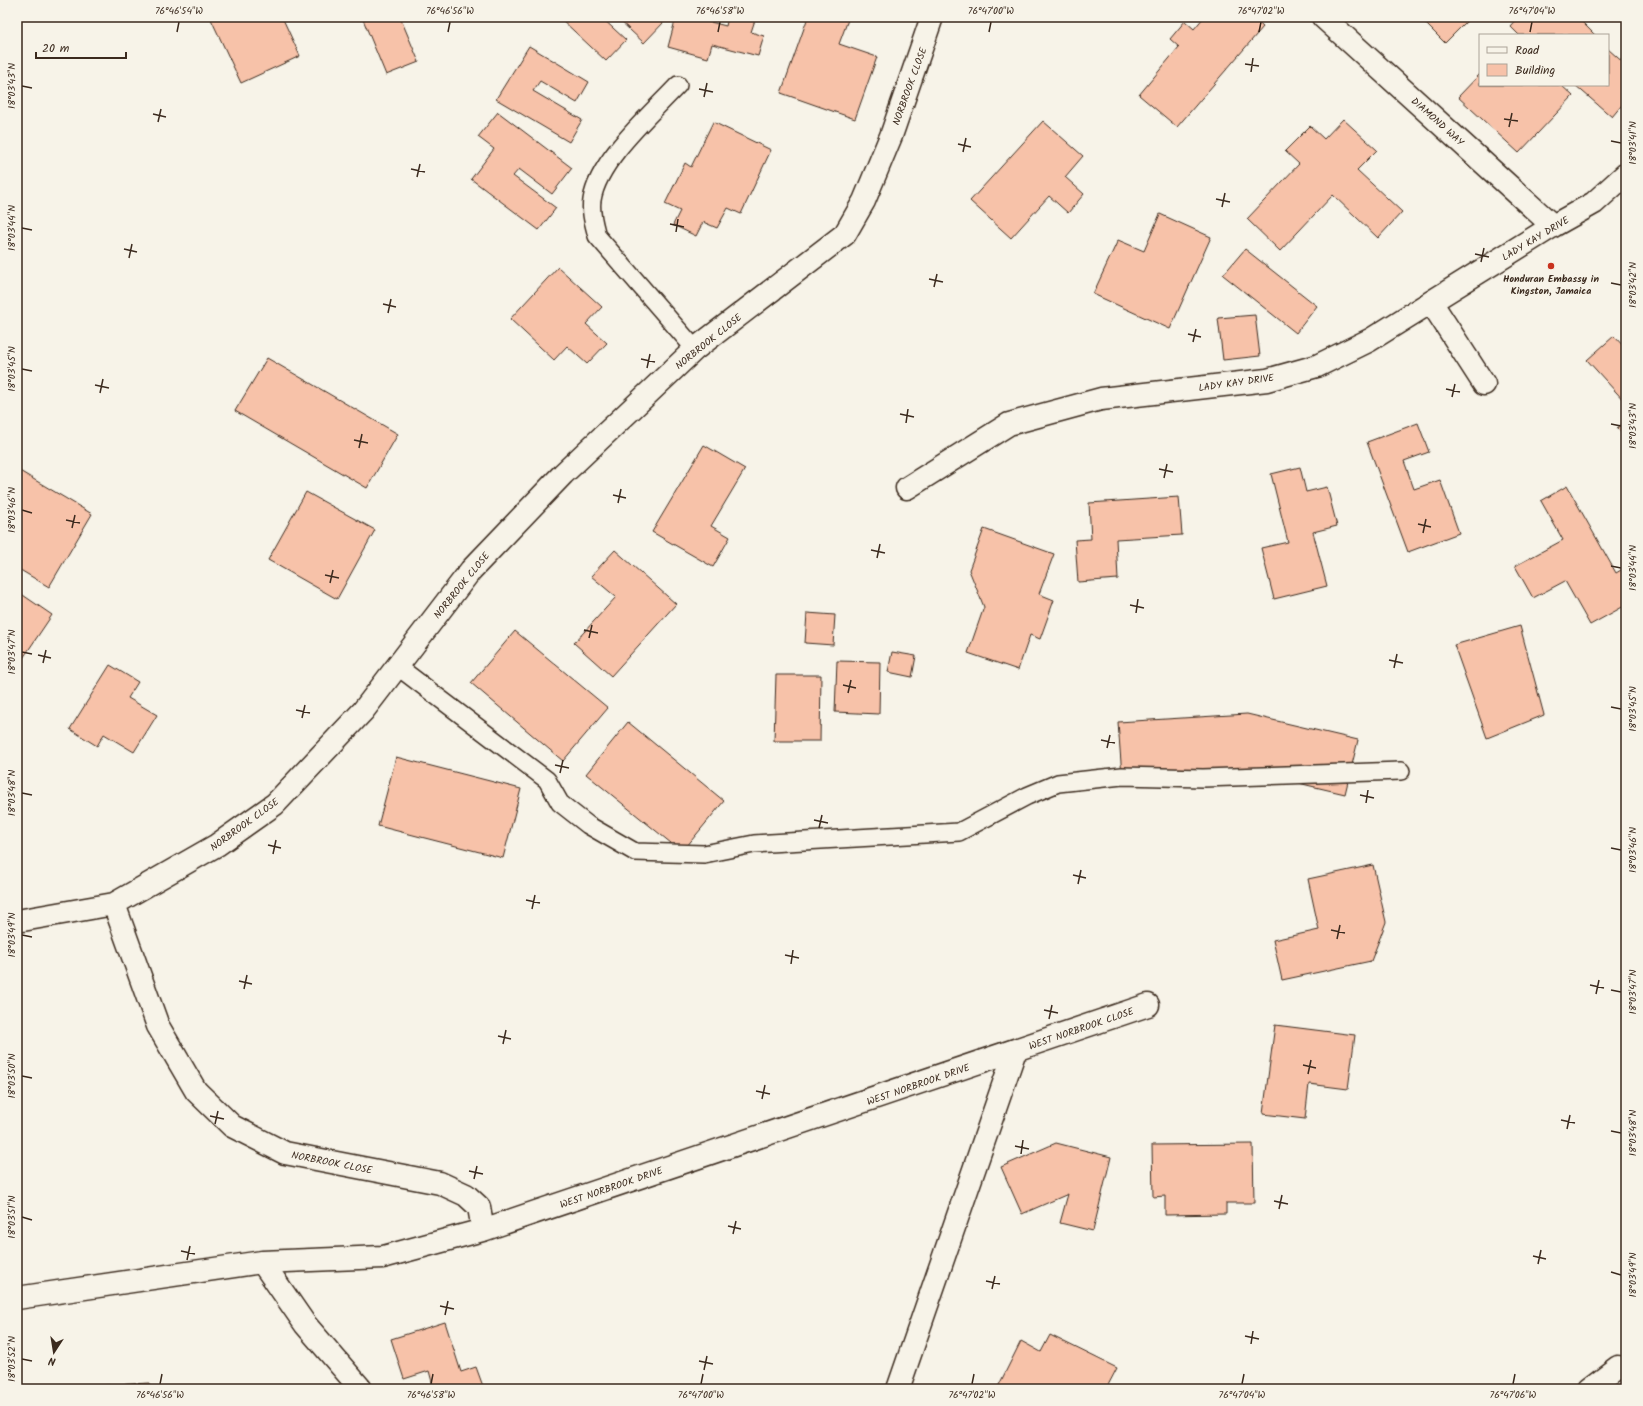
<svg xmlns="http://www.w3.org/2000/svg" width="1643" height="1406" font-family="Kalam,sans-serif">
  <rect width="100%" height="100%" fill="#f7f3e8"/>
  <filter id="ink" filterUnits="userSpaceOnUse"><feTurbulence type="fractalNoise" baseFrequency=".025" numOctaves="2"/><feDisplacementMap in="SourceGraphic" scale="8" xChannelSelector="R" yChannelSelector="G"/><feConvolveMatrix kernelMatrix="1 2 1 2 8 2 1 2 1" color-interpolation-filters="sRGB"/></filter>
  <g filter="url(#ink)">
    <path fill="#f7c2a9" stroke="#3b2a1e" d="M210,17H282L300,56L241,83Z
      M362,17H400L419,62L386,75Z
      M559,17H601L626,40L606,61Z
      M616,17H660L665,21L644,43Z
      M676,17H691L726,26L728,17H756L751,32L764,36L758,56L712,44L708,58L668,47Z
      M808,17H849L839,44L877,57L855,119L781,93Z
      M1204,17H1252L1263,27L1177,127L1139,95L1179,47L1170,39L1185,21L1194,29Z
      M1426,17H1471L1445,43L1422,20Z
      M1518,17H1577L1595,35H1519L1510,26Z
      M529,46L589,82L577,103L540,81L533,91L582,120L569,142L496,99Z
      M1608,49L1626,65V100L1612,117L1575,85H1608Z
      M1480,74V85H1561L1573,96L1519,153L1458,97Z
      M498,112L572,168L552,194L519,169L513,176L556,208L539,230L471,179L494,149L478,137Z
      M1343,119L1377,150L1357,170L1402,212L1378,238L1333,195L1280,251L1247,219L1299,164L1285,151L1310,126L1324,139Z
      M1043,121L1083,156L1065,177L1084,194L1068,213L1049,196L1011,238L970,201Z
      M713,122L771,150L741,214L728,208L717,228L703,222L696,236L673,225L680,211L665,204L685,163L691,167Z
      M1160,214L1211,237L1170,329L1093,294L1118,240L1144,251Z
      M1245,249L1317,306L1296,333L1223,275Z
      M558,267L602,307L586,324L607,343L587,364L567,346L554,360L510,319Z
      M1255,315L1260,356L1223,360L1218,318Z
      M1614,336L1626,349V403L1587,360Z
      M267,358L398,434L367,488L235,411Z
      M1626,421V438L1617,428Z
      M1418,423L1429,452L1404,461L1414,489L1440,480L1459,533L1408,552L1367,442Z
      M704,445L745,469L711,526L730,537L713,567L652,532Z
      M1300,467L1306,492L1327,487L1337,526L1313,532L1327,586L1274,599L1261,548L1288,542L1271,474Z
      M18,470L92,514L49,587L17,568V473Z
      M1567,486L1616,573L1626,567V605L1590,625L1565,581L1533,598L1515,566L1563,540L1541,501Z
      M306,492L375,530L337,599L268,560Z
      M1179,497L1182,535L1116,539L1118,579L1078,582L1075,540L1091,539L1089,503Z
      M984,529L1054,554L1039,594L1054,600L1040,639L1030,635L1018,670L968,653L984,607L969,570Z
      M615,550L676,604L611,676L574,643L616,597L591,576Z
      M17,591L52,615L17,667Z
      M807,613L835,615L833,645L805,643Z
      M1520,626L1544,715L1487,738L1454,645Z
      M515,631L608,708L563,761L471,683Z
      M892,652L916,656L912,677L888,672Z
      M837,661L880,662L879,714L835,712Z
      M110,665L138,682L128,698L157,715L134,752L104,734L97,746L70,729Z
      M776,675H821L820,741H774Z
      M1247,714L1358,740L1345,794L1238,769L1122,776L1118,722Z
      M628,722L724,801L682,852L586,774Z
      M396,757L521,789L503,858L378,826Z
      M1373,865L1386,922L1371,961L1282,980L1273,940L1319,930L1308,879Z
      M1275,1025L1355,1035L1348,1089L1309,1084L1305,1119L1263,1114Z
      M1056,1143L1111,1157L1093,1231L1060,1223L1068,1194L1022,1214L1001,1167Z
      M1253,1144L1254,1203H1226V1214L1165,1215V1196L1153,1197L1152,1145Z
      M445,1322L461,1372L476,1367L484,1389H434L429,1371L404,1379L391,1339Z
      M1050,1335L1117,1368L1106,1389H997L1021,1341L1041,1352Z
      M150,1383V1389H75V1387Z"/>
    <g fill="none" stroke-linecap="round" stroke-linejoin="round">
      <defs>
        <path id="lane" d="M678,85C651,114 598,160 592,200C590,213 594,224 597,236L695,349
          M397,666L547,780L560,803L588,825L635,852L704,854L754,844L959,832L1027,796L1058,783L1122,776L1203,778L1401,771"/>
        <path id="street" d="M1323,17L1553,226
          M1431,302L1484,384
          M907,488L1009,424L1101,399L1267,380L1317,366L1370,340L1553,226L1594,203L1626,174
          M114,904L158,1026L196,1091L232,1126L285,1153L440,1183L466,1195L479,1207L483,1230
          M17,921L114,904L217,845L275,804L363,711L471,570L563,474L695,349L845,234L864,201L891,136L932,17
          M262,1262L305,1324L361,1389
          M17,1298L262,1262L383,1257L483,1230L1148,1005
          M898,1389L1015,1051
          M1589,1389L1618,1367L1626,1369"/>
      </defs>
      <use href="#lane" stroke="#3b2a1e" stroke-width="20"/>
      <use href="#street" stroke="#3b2a1e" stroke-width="25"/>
      <use href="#lane" stroke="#f7f3e8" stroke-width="17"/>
      <use href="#street" stroke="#f7f3e8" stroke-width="22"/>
    </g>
  </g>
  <path fill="none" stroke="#3b2a1e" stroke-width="1.5" d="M177,32L179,22M448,32L450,22M718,32L720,22M989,32L991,22M1259,32L1261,22M1530,32L1532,22M1245,64L1259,66M1251,72L1253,58M22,86L32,88M699,89L713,92M704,97L707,83M153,114L166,117M1504,119L1518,121M158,122L161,109M1509,127L1512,113M1611,141L1621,143M958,144L971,147M963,152L966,138M411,169L425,172M417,177L420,164M1216,199L1230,202M1222,207L1225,193M670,224L684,227M22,228L32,230M676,232L678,219M124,249L137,252M1475,254L1489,257M129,258L132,244M1481,262L1484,248M929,279L943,282M1611,283L1621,285M934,287L937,274M383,304L396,307M388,313L391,299M1188,334L1201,337M1193,342L1196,329M641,359L655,362M647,368L650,354M22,369L32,371M95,385L109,388M1446,389L1460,392M100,393L103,379M1452,397L1455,384M900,414L914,417M906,423L908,409M1611,424L1621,426M354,440L368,443M359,448L362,434M1159,469L1173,472M1164,478L1167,464M613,495L626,498M618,503L621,489M22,510L32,513M66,520L80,523M1418,524L1431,527M72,528L75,515M1423,533L1426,519M871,550L885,553M877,558L880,544M1611,566L1621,568M325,575L339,578M330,583L333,570M1130,605L1144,608M1136,613L1138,599M584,630L598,633M589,638L592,625M22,652L32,654M38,655L51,658M1389,660L1403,663M43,663L46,650M1394,668L1397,654M843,685L856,688M848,693L851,680M1611,707L1621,709M296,710L310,713M302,718L305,705M1101,740L1115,743M1107,748L1110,735M555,765L569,768M560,773L563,760M22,793L32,795M1360,795L1374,798M1366,803L1368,790M814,820L828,823M819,828L822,815M268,845L281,848M1611,848L1621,850M273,854L276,840M1073,875L1086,878M1078,884L1081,870M526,900L540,903M532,909L535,895M1331,930L1345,933M22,935L32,937M1337,939L1340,925M785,955L799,958M791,964L793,950M239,981L252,984M1590,985L1604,988M244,989L247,975M1611,990L1621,992M1596,994L1599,980M1044,1010L1058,1013M1049,1019L1052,1005M498,1036L511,1039M503,1044L506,1030M1303,1065L1316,1068M1308,1074L1311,1060M22,1076L32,1078M756,1091L770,1094M762,1099L765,1085M210,1116L224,1119M1561,1120L1575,1123M215,1124L218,1111M1567,1129L1570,1115M1611,1131L1621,1133M1015,1146L1029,1149M1021,1154L1023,1140M469,1171L483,1174M474,1179L477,1166M1274,1201L1288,1204M1279,1209L1282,1195M22,1217L32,1220M728,1226L741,1229M733,1234L736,1221M181,1251L195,1254M1533,1256L1546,1259M187,1260L190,1246M1538,1264L1541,1250M1611,1272L1621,1275M986,1281L1000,1284M992,1289L995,1276M440,1306L454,1309M445,1315L448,1301M1245,1336L1259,1339M1251,1344L1253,1331M22,1359L32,1361M699,1361L713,1364M704,1370L707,1356M160,1384L162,1374M431,1384L433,1374M701,1384L703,1374M972,1384L974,1374M1242,1384L1244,1374M1513,1384L1515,1374"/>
  <circle fill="#c8321e" stroke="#f7f3e8" stroke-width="1.5" cx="1551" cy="266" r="4"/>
  <g text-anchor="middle" stroke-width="3.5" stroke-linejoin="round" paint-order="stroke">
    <g font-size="10" fill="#3b2a1e" stroke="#f7f3e8">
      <text transform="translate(909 86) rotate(-70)" y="4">NORBROOK CLOSE</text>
      <text transform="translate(1438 121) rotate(42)" y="4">DIAMOND WAY</text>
      <text transform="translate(1535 238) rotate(-31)" y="4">LADY KAY DRIVE</text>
      <text transform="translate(708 341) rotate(-39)" y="4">NORBROOK CLOSE</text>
      <text transform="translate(1236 382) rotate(-8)" y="4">LADY KAY DRIVE</text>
      <text transform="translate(461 585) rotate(-51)" y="4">NORBROOK CLOSE</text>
      <text transform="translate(244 824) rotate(-36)" y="4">NORBROOK CLOSE</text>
      <text transform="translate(1081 1028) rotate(-19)" y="4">WEST NORBROOK CLOSE</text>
      <text transform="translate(918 1084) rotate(-19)" y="4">WEST NORBROOK DRIVE</text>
      <text transform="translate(332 1162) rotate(11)" y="4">NORBROOK CLOSE</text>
      <text transform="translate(611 1187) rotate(-19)" y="4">WEST NORBROOK DRIVE</text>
    </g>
    <g font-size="10" font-weight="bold" fill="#3b2a1e" stroke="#f7f3e8">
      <text x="1551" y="282">Honduran Embassy in<tspan x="1551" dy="12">Kingston, Jamaica</tspan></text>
    </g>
  </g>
  <rect width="1643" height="1406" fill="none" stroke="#f7f3e8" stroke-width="44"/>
  <rect x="1479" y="34" width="130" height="52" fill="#f7f3e8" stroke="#aca397"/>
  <rect x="1487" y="47" width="20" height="6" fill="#f7f3e8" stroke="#aca397"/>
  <text x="1515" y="54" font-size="12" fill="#3b2a1e">Road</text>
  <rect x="1487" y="64" width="20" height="12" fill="#f7c2a9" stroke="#aca397"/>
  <text x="1515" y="74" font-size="12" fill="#3b2a1e">Building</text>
  <g transform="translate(54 1352) rotate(192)" stroke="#f7f3e8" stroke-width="3" paint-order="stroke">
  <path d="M0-3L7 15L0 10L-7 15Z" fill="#3b2a1e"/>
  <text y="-6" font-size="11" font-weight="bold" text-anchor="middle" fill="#3b2a1e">N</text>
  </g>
  <path d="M36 52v6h90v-6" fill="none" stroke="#3b2a1e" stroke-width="2"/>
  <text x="42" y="52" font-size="12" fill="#3b2a1e" stroke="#f7f3e8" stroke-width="3" paint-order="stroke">20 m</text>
  <rect x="22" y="22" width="1599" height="1362" fill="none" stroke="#3b2a1e" stroke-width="1.5"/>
  <g font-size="10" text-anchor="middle" fill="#3b2a1e">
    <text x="179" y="14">76°46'54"W</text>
    <text x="450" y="14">76°46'56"W</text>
    <text x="720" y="14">76°46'58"W</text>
    <text x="991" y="14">76°47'00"W</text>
    <text x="1261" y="14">76°47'02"W</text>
    <text x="1532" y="14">76°47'04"W</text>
    <text transform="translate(11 86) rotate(-90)" y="4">18°03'43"N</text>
    <text transform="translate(1632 143) rotate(-90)" y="4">18°03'41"N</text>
    <text transform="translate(11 228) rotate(-90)" y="4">18°03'44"N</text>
    <text transform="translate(1632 285) rotate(-90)" y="4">18°03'42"N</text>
    <text transform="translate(11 369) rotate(-90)" y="4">18°03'45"N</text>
    <text transform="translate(1632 426) rotate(-90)" y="4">18°03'43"N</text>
    <text transform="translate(11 510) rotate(-90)" y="4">18°03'46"N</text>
    <text transform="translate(1632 568) rotate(-90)" y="4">18°03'44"N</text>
    <text transform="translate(11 652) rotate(-90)" y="4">18°03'47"N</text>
    <text transform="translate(1632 709) rotate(-90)" y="4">18°03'45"N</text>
    <text transform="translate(11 793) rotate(-90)" y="4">18°03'48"N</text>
    <text transform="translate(1632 850) rotate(-90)" y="4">18°03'46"N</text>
    <text transform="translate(11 935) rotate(-90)" y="4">18°03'49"N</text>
    <text transform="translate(1632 992) rotate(-90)" y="4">18°03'47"N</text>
    <text transform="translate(11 1076) rotate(-90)" y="4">18°03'50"N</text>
    <text transform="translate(1632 1133) rotate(-90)" y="4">18°03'48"N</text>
    <text transform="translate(11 1217) rotate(-90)" y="4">18°03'51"N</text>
    <text transform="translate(1632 1275) rotate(-90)" y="4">18°03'49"N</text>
    <text transform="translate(11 1359) rotate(-90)" y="4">18°03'52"N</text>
    <text x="160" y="1398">76°46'56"W</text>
    <text x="431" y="1398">76°46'58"W</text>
    <text x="701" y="1398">76°47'00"W</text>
    <text x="972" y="1398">76°47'02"W</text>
    <text x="1242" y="1398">76°47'04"W</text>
    <text x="1513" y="1398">76°47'06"W</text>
  </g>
</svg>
